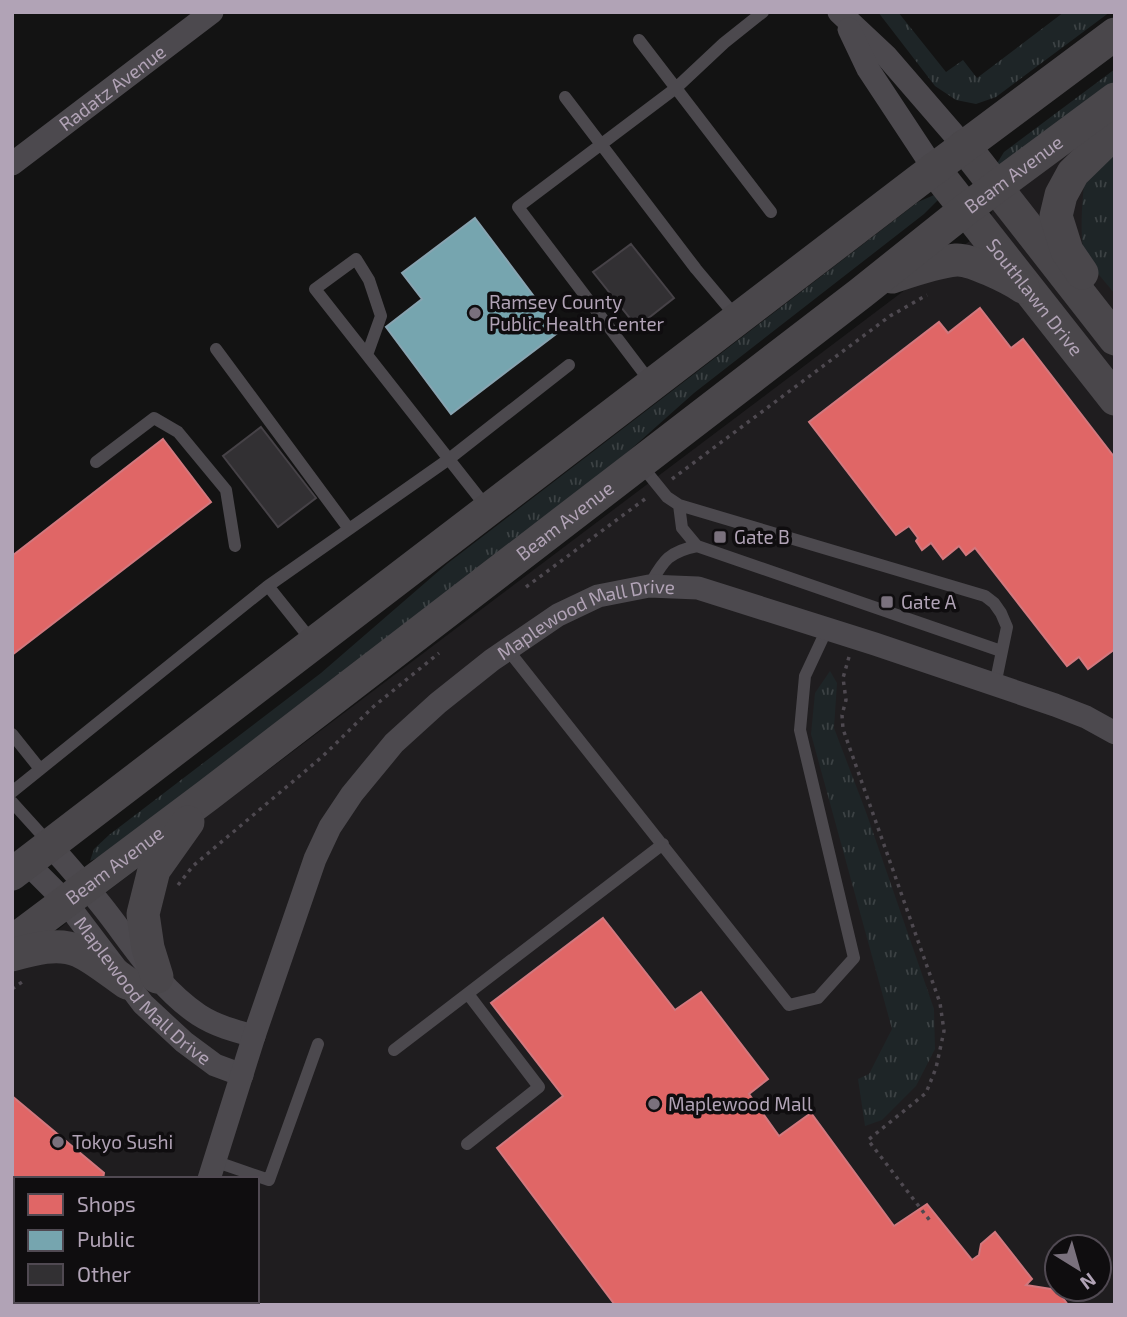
<svg xmlns="http://www.w3.org/2000/svg" width="1127" height="1317" font-family="'Exo 2',sans-serif">
  <defs>
    <pattern id="grass-tufts" width="24" height="20" patternUnits="userSpaceOnUse" patternTransform="scale(1.75)"><rect width="24" height="20" fill="#1e2527"/><path d="M3 7l-1-3M5 7V3M7 7l1-3M15 17l-1-3M17 17v-4M19 17l1-3" fill="none" stroke="#3c4244"/></pattern>
  </defs>
  <rect width="100%" height="100%" fill="#131313"/>
  <path fill="#1f1d1f" fill-rule="evenodd" d="M1115,101V1305H12V967L76,915L983,231L989,233L994,193ZM16,1179H257V1301H16ZM1057,1247H1099V1289H1057Z"/>
  <path fill="url(#grass-tufts)" d="M878,12H898L946,72L963,60L977,78L1064,12H1110L996,97L976,104L956,100L935,86Z
    M1115,69V88L1017,161L996,165L1004,152Z
    M1115,144V294C1107,284 1088,263 1084,253C1079,235 1083,188 1086,168Z
    M934,195L941,197L924,214L694,393L584,491L113,851L90,861L94,849L109,835L321,673L448,563L918,202Z
    M830,671L837,683L834,728L866,812L934,1009L935,1049L916,1086L882,1120L865,1126L858,1079L869,1074L892,1029L811,734L815,693Z"/>
  <path fill="#e06666" stroke="#d2787e" stroke-width="2" d="M980,308L1011,348L1023,339L1115,458V649L1088,669L1079,657L1067,666L975,548L966,555L959,546L943,559L931,543L922,550L916,541L918,538L909,526L896,535L809,422L939,322L948,333Z
    M163,439L211,502L12,655V556Z
    M603,918L675,1010L701,992L768,1079L749,1094L779,1136L811,1113L894,1226L927,1204L972,1260L979,1255L981,1244L995,1232L1032,1279L1026,1285L1057,1290L1068,1305H615L497,1148L563,1096L491,1003Z
    M12,1096L104,1173L103,1179H16V1201L12,1196Z"/>
  <path fill="#76a5af" stroke="#88a4b1" stroke-width="2" d="M475,218L560,331L451,414L386,327L422,299L402,273Z"/>
  <path fill="#323033" stroke="#464247" stroke-width="2" d="M631,244L674,298L637,327L593,272Z
    M261,427L316,498L278,527L223,456Z"/>
  <g fill="none" stroke-linecap="round" stroke-linejoin="round">
    <path stroke="#4e4950" stroke-width="3.5" stroke-dasharray="3.5 5" stroke-linecap="butt" d="M672,479L890,316L927,295
      M526,587L649,496
      M849,657L843,678L846,700L842,715L843,729L940,1003L944,1031L936,1068L926,1093L868,1140L931,1222
      M178,885L193,866L323,756L373,707L439,653
      M12,989L25,980"/>
    <path stroke="#4c494e" stroke-width="12" d="M639,40L771,212
      M565,97L696,269L738,319
      M216,349L349,529
      M367,355L315,289L356,259L369,280L381,316L367,355L488,509
      M652,384L518,207L676,88L724,43L763,12
      M96,462L154,418L178,432L226,490L235,546
      M641,465L667,497L679,505L985,596L994,603L1001,613L1007,627L995,685
      M679,505L682,528L697,546
      M268,586L449,459L569,365
      M649,586C663,562 667,552 697,546L1001,651
      M508,650L789,1005L818,998L854,958L800,730L805,676L827,629
      M12,734L40,769
      M12,792L268,586L312,641
      M12,802L50,844
      M394,1050L663,844
      M467,1144L539,1087L468,994
      M214,1161L269,1180L318,1044"/>
    <g stroke="#4c494e" stroke-width="23">
      <path d="M839,12L887,57L964,146"/>
      <path d="M849,29L868,69L934,169"/>
      <path id="s1" d="M12,164L212,12"/>
      <path d="M50,845C69,867 88,888 106,911C134,947 160,989 199,1015C216,1026 235,1031 254,1036"/>
      <path id="s2" d="M27,863L65,901L143,1004L184,1042L215,1065L242,1075"/>
      <path id="s3" d="M209,1179L254,1036L315,859L330,827L352,794L394,743L438,703L492,660L558,615L598,596L649,586L698,588L875,644L1055,705L1086,717L1115,733"/>
      <path d="M174,1305V1301"/>
    </g>
    <g stroke="#4a474b" stroke-width="33">
      <path d="M964,146L1115,339"/>
      <path id="s4" d="M934,169L1115,399"/>
      <path d="M1082,273L1067,251L1056,216L1061,195L1073,173L1115,132"/>
      <path d="M892,277C913,270 935,262 956,260C971,259 1009,278 1023,287"/>
      <path d="M12,874L918,181L1115,34"/>
      <path id="s5" d="M12,942L208,795L640,463L861,293L965,210L1115,99"/>
      <path d="M12,955C33,949 58,942 79,951C93,957 114,974 127,983"/>
      <path d="M157,977L148,948L143,914L154,870L188,822"/>
    </g>
  </g>
  <g fill="#7a717d" stroke="#0f0d0f" stroke-width="2.5">
    <circle cx="475" cy="313" r="7"/>
    <rect x="713" y="530" width="14" height="14" rx="3.5"/>
    <rect x="880" y="595" width="14" height="14" rx="3.5"/>
    <circle cx="654" cy="1104" r="7"/>
    <circle cx="58" cy="1142" r="7"/>
  </g>
  <g text-anchor="middle" stroke-width="7" stroke-linejoin="round" paint-order="stroke">
    <g font-size="19" fill="#b1a3b6" stroke="#0f0d0f">
      <text dy="7" stroke="none"><textPath href="#s1" startOffset="126">Radatz Avenue</textPath></text>
      <text dy="7" stroke="none"><textPath href="#s5" startOffset="1262">Beam Avenue</textPath></text>
      <text dy="7" stroke="none"><textPath href="#s4" startOffset="163">Southlawn Drive</textPath></text>
      <text dy="7" stroke="none"><textPath href="#s5" startOffset="695">Beam Avenue</textPath></text>
      <text dy="7" stroke="none"><textPath href="#s3" startOffset="712">Maplewood Mall Drive</textPath></text>
      <text dy="7" stroke="none"><textPath href="#s5" startOffset="128">Beam Avenue</textPath></text>
      <text dy="7" stroke="none"><textPath href="#s2" startOffset="173">Maplewood Mall Drive</textPath></text>
    </g>
    <g font-size="19" fill="#b1a3b6" stroke="#0f0d0f" text-anchor="start">
      <text x="489" y="309">Ramsey County<tspan x="489" dy="22">Public Health Center</tspan></text>
      <text x="734" y="544">Gate B</text>
      <text x="901" y="609">Gate A</text>
      <text x="668" y="1111">Maplewood Mall</text>
      <text x="72" y="1149">Tokyo Sushi</text>
    </g>
  </g>
  <rect width="1127" height="1317" fill="none" stroke="#b1a3b6" stroke-width="28"/>
  <rect x="14" y="1177" width="245" height="126" fill="#0f0d0f" stroke="#504952" stroke-width="2"/>
  <rect x="28" y="1194" width="35" height="21" fill="#e06666" stroke="#504952" stroke-width="2"/>
  <text x="77" y="1212" font-size="21" fill="#b1a3b6">Shops</text>
  <rect x="28" y="1230" width="35" height="21" fill="#76a5af" stroke="#504952" stroke-width="2"/>
  <text x="77" y="1247" font-size="21" fill="#b1a3b6">Public</text>
  <rect x="28" y="1264" width="35" height="21" fill="#323033" stroke="#504952" stroke-width="2"/>
  <text x="77" y="1282" font-size="21" fill="#b1a3b6">Other</text>
  <g transform="translate(1078 1268) rotate(143)"><circle r="33" fill="#0f0d0f" stroke="#504952" stroke-width="2"/>
  <path d="M0-5L12 26L0 18L-12 26Z" fill="#7a717d"/>
  <text y="-10" font-size="19" font-weight="bold" text-anchor="middle" fill="#b1a3b6">N</text>
  </g>
</svg>
